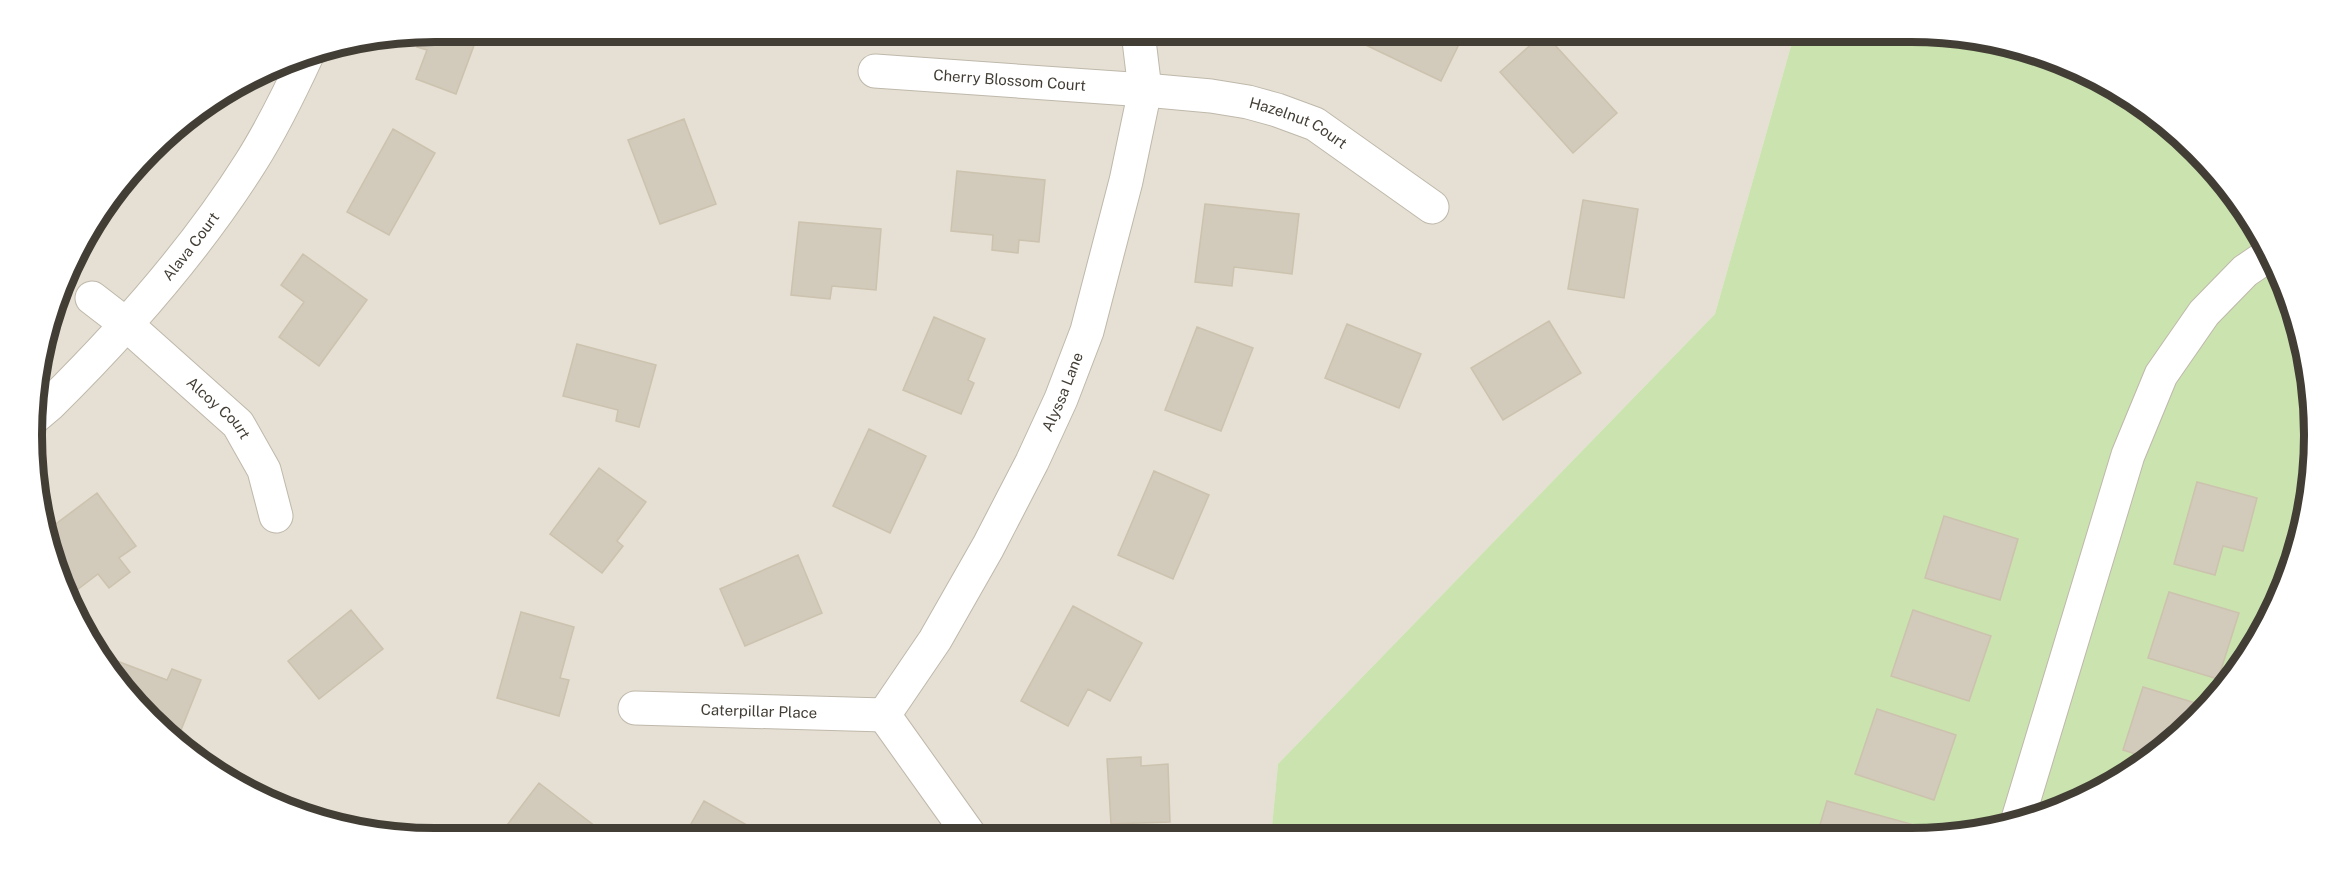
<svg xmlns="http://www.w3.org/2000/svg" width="2346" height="870" font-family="'Public Sans',sans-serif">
  <rect width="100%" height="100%" fill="#f1eee4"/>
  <path fill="#e5e0d3" d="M435,32H1795L1715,314L1278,764L1271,837L435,838L330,825L257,797L190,755L99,659L62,589L39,514L35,382L53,305L85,234L169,131L234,85L305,53Z"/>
  <path fill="#cae3af" d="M1795,32H1911L2016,45L2090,73L2157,115L2215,169L2261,234L2293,306L2311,383L2314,462L2301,540L2247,659L2177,738L2089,797L1964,835L1271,837L1278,764L1715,314Z"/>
  <path fill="#d2cabb" stroke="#ccc2ae" stroke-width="1.5" d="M435,32H479L456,94L416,79L427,50L417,47L422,34Z
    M681,32H715L712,41Z
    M1362,32H1465L1441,81L1357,41Z
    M1544,33L1617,113L1573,153L1500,72Z
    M684,119L716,204L660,224L628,140Z
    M393,129L435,153L389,235L347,212Z
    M957,171L1045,180L1039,242L1019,240L1018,253L992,250L993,235L951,231Z
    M1583,200L1638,209L1624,298L1568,289Z
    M1205,204L1299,214L1292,274L1234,267L1232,286L1195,282Z
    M799,222L881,229L876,290L832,286L830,299L791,295Z
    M303,254L367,300L319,366L279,337L304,302L281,285Z
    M934,317L985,339L968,380L974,383L961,414L903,390Z
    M1549,321L1581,373L1503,420L1471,368Z
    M1347,324L1421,354L1399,408L1325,378Z
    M1197,327L1253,348L1221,431L1165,410Z
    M577,344L656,365L639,427L616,421L618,410L563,396Z
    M869,429L926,456L890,533L833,506Z
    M599,468L646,502L617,541L623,546L602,573L550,534Z
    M1154,471L1209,495L1173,579L1118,555Z
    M2197,482L2257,498L2243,551L2223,546L2215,575L2174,564Z
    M97,493L136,546L119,558L130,572L109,588L98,574L73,593L57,571L45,532Z
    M1944,516L2018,539L2000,600L1925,578Z
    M798,555L822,613L745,646L720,589Z
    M2169,592L2239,613L2218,679L2148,658Z
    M1073,606L1142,643L1110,701L1088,689L1068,726L1021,701Z
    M351,610L383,649L319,699L288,661Z
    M1913,610L1991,636L1969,701L1891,676Z
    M521,612L574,627L560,678L569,680L559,716L497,698Z
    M109,658L167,680L172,669L201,680L179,735L166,730L106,666Z
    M2143,687L2205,706L2177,738L2148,758L2123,750Z
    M1877,709L1956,735L1934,800L1855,774Z
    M1141,757V766L1168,764L1170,822L1111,824L1107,759Z
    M539,783L608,836L606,838H508L501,833Z
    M704,801L770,838H683Z
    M1827,801L1918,826L1916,835H1817Z"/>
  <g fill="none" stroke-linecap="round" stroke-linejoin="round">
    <defs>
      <g id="street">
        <path id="s1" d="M875,71L1145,90L1211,96L1248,102L1277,110L1315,124L1432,207"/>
        <path id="s2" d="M92,298L127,325L238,424L264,470L276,516"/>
        <path id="s3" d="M36,416L49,405C124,331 195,251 251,162C273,127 291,90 308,53"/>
        <path id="s4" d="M635,708L884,715"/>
        <path id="s5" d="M884,715L935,640L988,547L1032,462L1061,399L1087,331L1126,181L1145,90L1138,32"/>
        <path d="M884,715L971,837"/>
        <path d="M2018,819L2128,455L2161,375L2204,313L2245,271L2270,254"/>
      </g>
    </defs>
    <use href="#street" stroke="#bfb8ab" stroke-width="35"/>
    <use href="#street" stroke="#fff" stroke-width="33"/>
  </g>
  <g text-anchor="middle" stroke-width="4.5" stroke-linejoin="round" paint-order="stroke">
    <g font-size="15" fill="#433e35" stroke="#fff">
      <text dy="5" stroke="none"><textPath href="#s1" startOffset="135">Cherry Blossom Court</textPath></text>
      <text dy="5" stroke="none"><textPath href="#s1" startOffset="429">Hazelnut Court</textPath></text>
      <text dy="5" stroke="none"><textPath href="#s3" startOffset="230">Alava Court</textPath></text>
      <text dy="5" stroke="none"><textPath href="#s5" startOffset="370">Alyssa Lane</textPath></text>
      <text dy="5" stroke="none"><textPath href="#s2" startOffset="168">Alcoy Court</textPath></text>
      <text dy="5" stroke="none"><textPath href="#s4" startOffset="124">Caterpillar Place</textPath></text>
    </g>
  </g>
  <path d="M0 0H2346V870H0ZM435 42H1911A393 393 0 0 1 2304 435V435A393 393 0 0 1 1911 828H435A393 393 0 0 1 42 435V435A393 393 0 0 1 435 42Z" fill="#fff" fill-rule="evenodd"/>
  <path fill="none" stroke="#433e35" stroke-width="8" d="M435 42H1911A393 393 0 0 1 2304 435V435A393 393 0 0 1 1911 828H435A393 393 0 0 1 42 435V435A393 393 0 0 1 435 42Z"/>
</svg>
